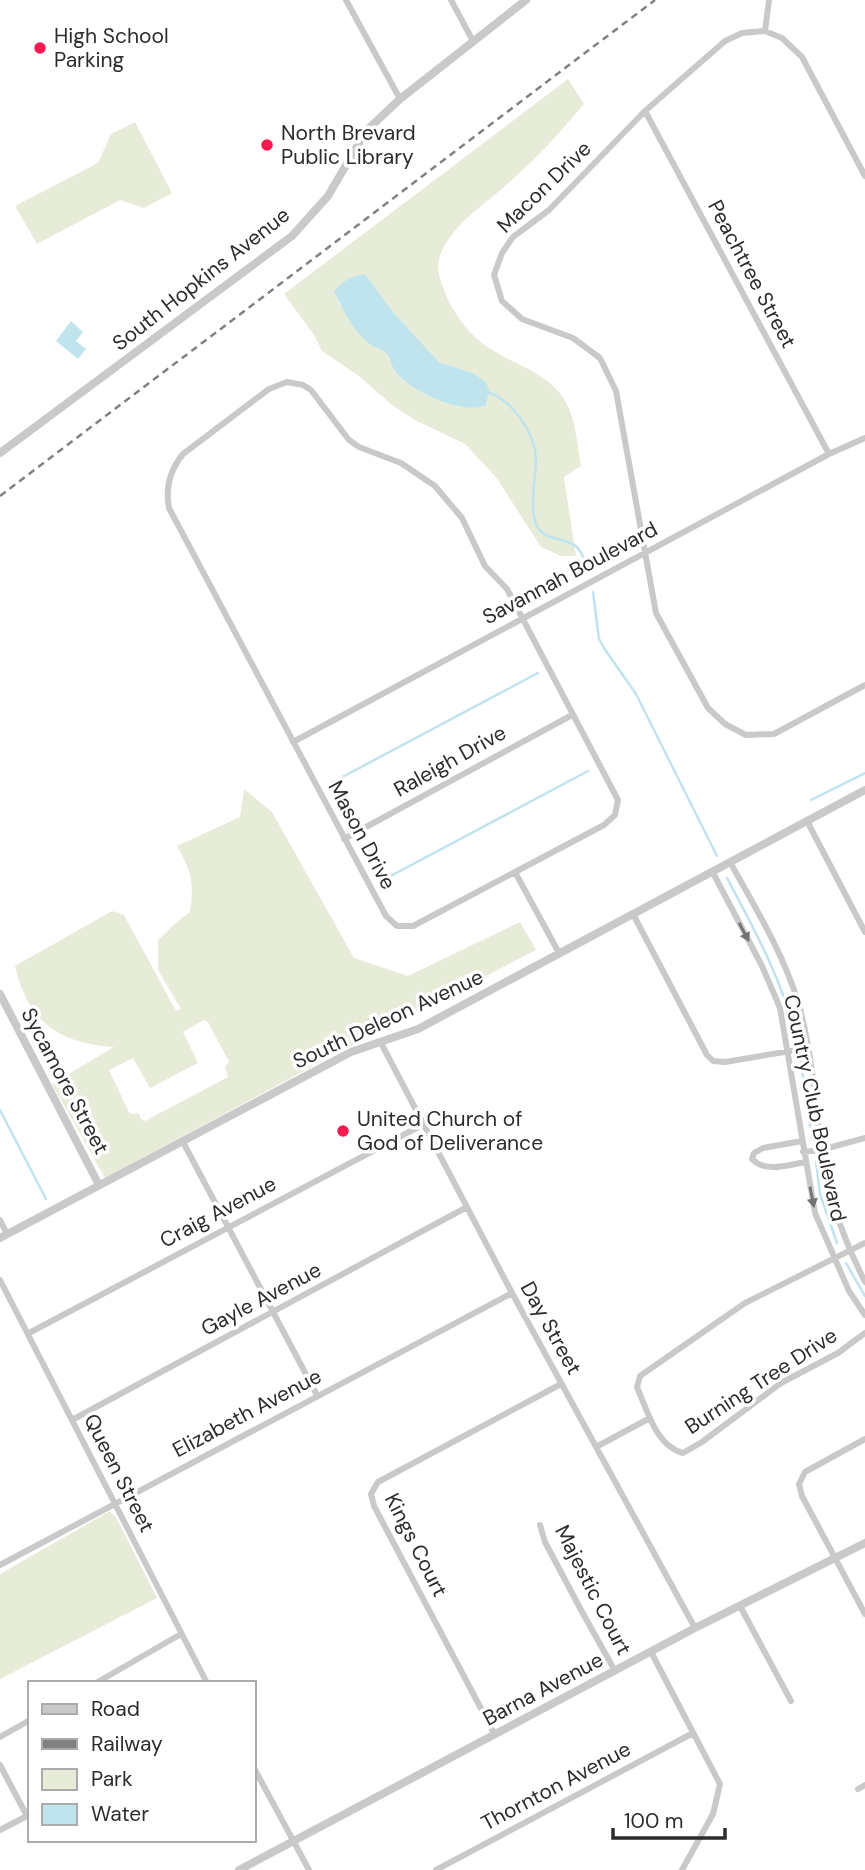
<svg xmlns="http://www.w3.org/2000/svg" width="865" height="1870" font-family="'DM Sans',sans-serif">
  <rect width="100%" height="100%" fill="#fff"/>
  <path fill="#e6ecd7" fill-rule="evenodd" d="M568,79L584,104C560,133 534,161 506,185C485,204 460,219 445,245C435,262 437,272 444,290C452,312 469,335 489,348C513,364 548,373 564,399C576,418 577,444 581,466L564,477L576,556H561L541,547L496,477L465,444L415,420L392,405L359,376L322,351L314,335L284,294ZM369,279L393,312L439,362L473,373L486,382L396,373L386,353L339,304L336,296Z
    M135,122L172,193L144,208L120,200L37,244L15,206L98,163L111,134Z
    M244,789L272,812L354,958L408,976L520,922L536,950L369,1036L105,1178L52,1084L114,1047C58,1043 28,1022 15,966L112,911L124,915L176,1011L181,1009L158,970V940L178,921L190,912C194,881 192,873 177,846L240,817ZM204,1020L208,1022L229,1062L225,1067L228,1077L145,1121L142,1120L138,1113L130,1114L109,1070L133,1058L150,1088L198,1063L183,1032Z
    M110,1511L117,1519L157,1598L0,1679V1574Z"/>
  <path fill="#c0e4ee" d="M364,274L369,279L393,312L439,362L473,373L486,382L489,391L486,405C464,416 409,391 395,371C391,365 390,357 385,352C379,348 371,346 366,341C352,329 342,308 334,292C342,281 351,276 364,274Z
    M71,321L83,332L76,341L86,349L78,359L56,341Z"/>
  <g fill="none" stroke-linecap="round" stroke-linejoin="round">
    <path stroke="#c0e4ee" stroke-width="2.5" d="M488,392C513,401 535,433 536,459C536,479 529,505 536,524C543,542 565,536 577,547C583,554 586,563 589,571
      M593,592L599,639L604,648L636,694L717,856
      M331,783L538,673
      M811,800L865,773
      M727,878C756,932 782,980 797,1040
      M385,879L588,771
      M801,1062L812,1139
      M0,1110L46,1199
      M816,1161L820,1194L837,1243
      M846,1263L865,1296"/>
    <path stroke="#c9c9c9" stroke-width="6" d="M346,0L400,99
      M451,0L473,41
      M765,31L769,0
      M645,111L829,454
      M865,176L802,57L782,38L765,31L742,33L725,41L645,111L549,210L513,237L502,253L494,275L502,301L522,319L573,338L600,358L616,391L656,613L708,708L725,724L746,735L774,734L865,685
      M287,382L303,385L311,390L349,440L359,447L401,463L435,486L462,518L485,566L507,589L618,800L615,815L604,825L413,926H397L386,916L169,508C165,487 170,470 183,454L269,389Z
      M293,742L829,454L865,438
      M807,821L865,932
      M344,839L572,715
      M730,862C755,907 783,953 798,1002C812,1050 815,1102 821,1150C828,1197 844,1240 865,1282
      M712,871L762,966L780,1008L815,1213L849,1291L865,1315
      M515,872L559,953
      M633,914L707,1055L713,1061L725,1062L808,1048
      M381,1043L512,1293L695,1628
      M802,1141L763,1148L754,1153L752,1159C765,1173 788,1165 805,1162
      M183,1142L317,1395
      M803,1152L821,1150L865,1138
      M0,1220L7,1234
      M865,1243L745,1303L640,1376L637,1387C647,1410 656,1446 683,1453L702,1442L781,1383L838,1353L865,1333
      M0,1280L207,1683
      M29,1333L424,1124
      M72,1420L467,1207
      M865,1439L805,1472L799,1484L802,1496L865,1614
      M596,1447L650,1418
      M540,1525L545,1542L581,1610L615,1671
      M0,1565L512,1293
      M740,1606L791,1701
      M651,1652L720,1784L713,1814L682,1870
      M96,1683L181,1634
      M495,1735L374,1506L371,1494L378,1482L561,1384
      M0,1737L30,1720
      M0,1765L27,1816
      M254,1768L309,1870
      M858,1789L865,1785
      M0,1830L29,1815
      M436,1870L693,1733"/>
    <path stroke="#c9c9c9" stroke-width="8" d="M0,453L292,236L328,196L366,131L400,99L526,0
      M0,994L99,1185
      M0,1238L351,1052L418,1029L865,790
      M239,1870L695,1628L865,1543"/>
    <path stroke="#818181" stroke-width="2.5" stroke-dasharray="7 5" stroke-linecap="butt" d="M0,496L655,0"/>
  </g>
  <defs><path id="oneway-solid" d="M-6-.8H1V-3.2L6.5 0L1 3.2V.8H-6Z" transform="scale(1.75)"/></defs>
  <g fill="#737373">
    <use href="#oneway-solid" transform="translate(744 932) rotate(62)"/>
    <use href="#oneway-solid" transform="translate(812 1197) rotate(79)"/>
  </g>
  <g fill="#f71a50" stroke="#fff" stroke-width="2.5">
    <circle cx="40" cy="48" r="7"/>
    <circle cx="267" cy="145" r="7"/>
    <circle cx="343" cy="1131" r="7"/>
  </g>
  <g text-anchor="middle" stroke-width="7" stroke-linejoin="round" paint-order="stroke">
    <g font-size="21" fill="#2c2c2c" stroke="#fff" text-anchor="start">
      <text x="54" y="43">High School<tspan x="54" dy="24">Parking</tspan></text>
      <text x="281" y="140">North Brevard<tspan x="281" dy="24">Public Library</tspan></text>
      <text x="357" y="1126">United Church of<tspan x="357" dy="24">God of Deliverance</tspan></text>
    </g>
    <g font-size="21" fill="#2c2c2c" stroke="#fff">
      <text transform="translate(544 187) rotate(-44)" y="7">Macon Drive</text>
      <text transform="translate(752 274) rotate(62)" y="7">Peachtree Street</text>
      <text transform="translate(201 279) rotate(-38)" y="7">South Hopkins Avenue</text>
      <text transform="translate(570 573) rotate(-28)" y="7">Savannah Boulevard</text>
      <text transform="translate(450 761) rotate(-29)" y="7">Raleigh Drive</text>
      <text transform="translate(362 835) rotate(62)" y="7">Mason Drive</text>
      <text transform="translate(388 1019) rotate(-25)" y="7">South Deleon Avenue</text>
      <text transform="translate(65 1081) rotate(62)" y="7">Sycamore Street</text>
      <text transform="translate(815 1108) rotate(78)" y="7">Country Club Boulevard</text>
      <text transform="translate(218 1212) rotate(-28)" y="7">Craig Avenue</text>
      <text transform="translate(261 1299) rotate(-28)" y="7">Gayle Avenue</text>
      <text transform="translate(551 1328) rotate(61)" y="7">Day Street</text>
      <text transform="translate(761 1381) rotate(-33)" y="7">Burning Tree Drive</text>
      <text transform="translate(247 1413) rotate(-28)" y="7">Elizabeth Avenue</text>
      <text transform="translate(119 1473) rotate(63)" y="7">Queen Street</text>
      <text transform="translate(416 1545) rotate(63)" y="7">Kings Court</text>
      <text transform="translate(593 1590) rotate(63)" y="7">Majestic Court</text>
      <text transform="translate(543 1689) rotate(-28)" y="7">Barna Avenue</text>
      <text transform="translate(556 1786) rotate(-28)" y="7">Thornton Avenue</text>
    </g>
  </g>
  <rect x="28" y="1681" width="228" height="161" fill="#ffffff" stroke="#ababab" stroke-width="2"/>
  <rect x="42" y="1704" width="35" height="10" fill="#c9c9c9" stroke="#ababab" stroke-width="2"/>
  <text x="91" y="1716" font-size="21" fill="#2c2c2c">Road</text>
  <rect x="42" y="1739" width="35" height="10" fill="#818181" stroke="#ababab" stroke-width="2"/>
  <text x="91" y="1751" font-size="21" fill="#2c2c2c">Railway</text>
  <rect x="42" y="1769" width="35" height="21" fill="#e6ecd7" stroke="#ababab" stroke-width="2"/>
  <text x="91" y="1786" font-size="21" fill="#2c2c2c">Park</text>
  <rect x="42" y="1804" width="35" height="21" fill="#c0e4ee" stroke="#ababab" stroke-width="2"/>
  <text x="91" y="1821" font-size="21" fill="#2c2c2c">Water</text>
  <path d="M613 1828v10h112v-10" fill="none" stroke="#2c2c2c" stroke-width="3.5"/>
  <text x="624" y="1828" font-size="21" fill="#2c2c2c" stroke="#ffffff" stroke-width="5" paint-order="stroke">100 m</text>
</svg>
